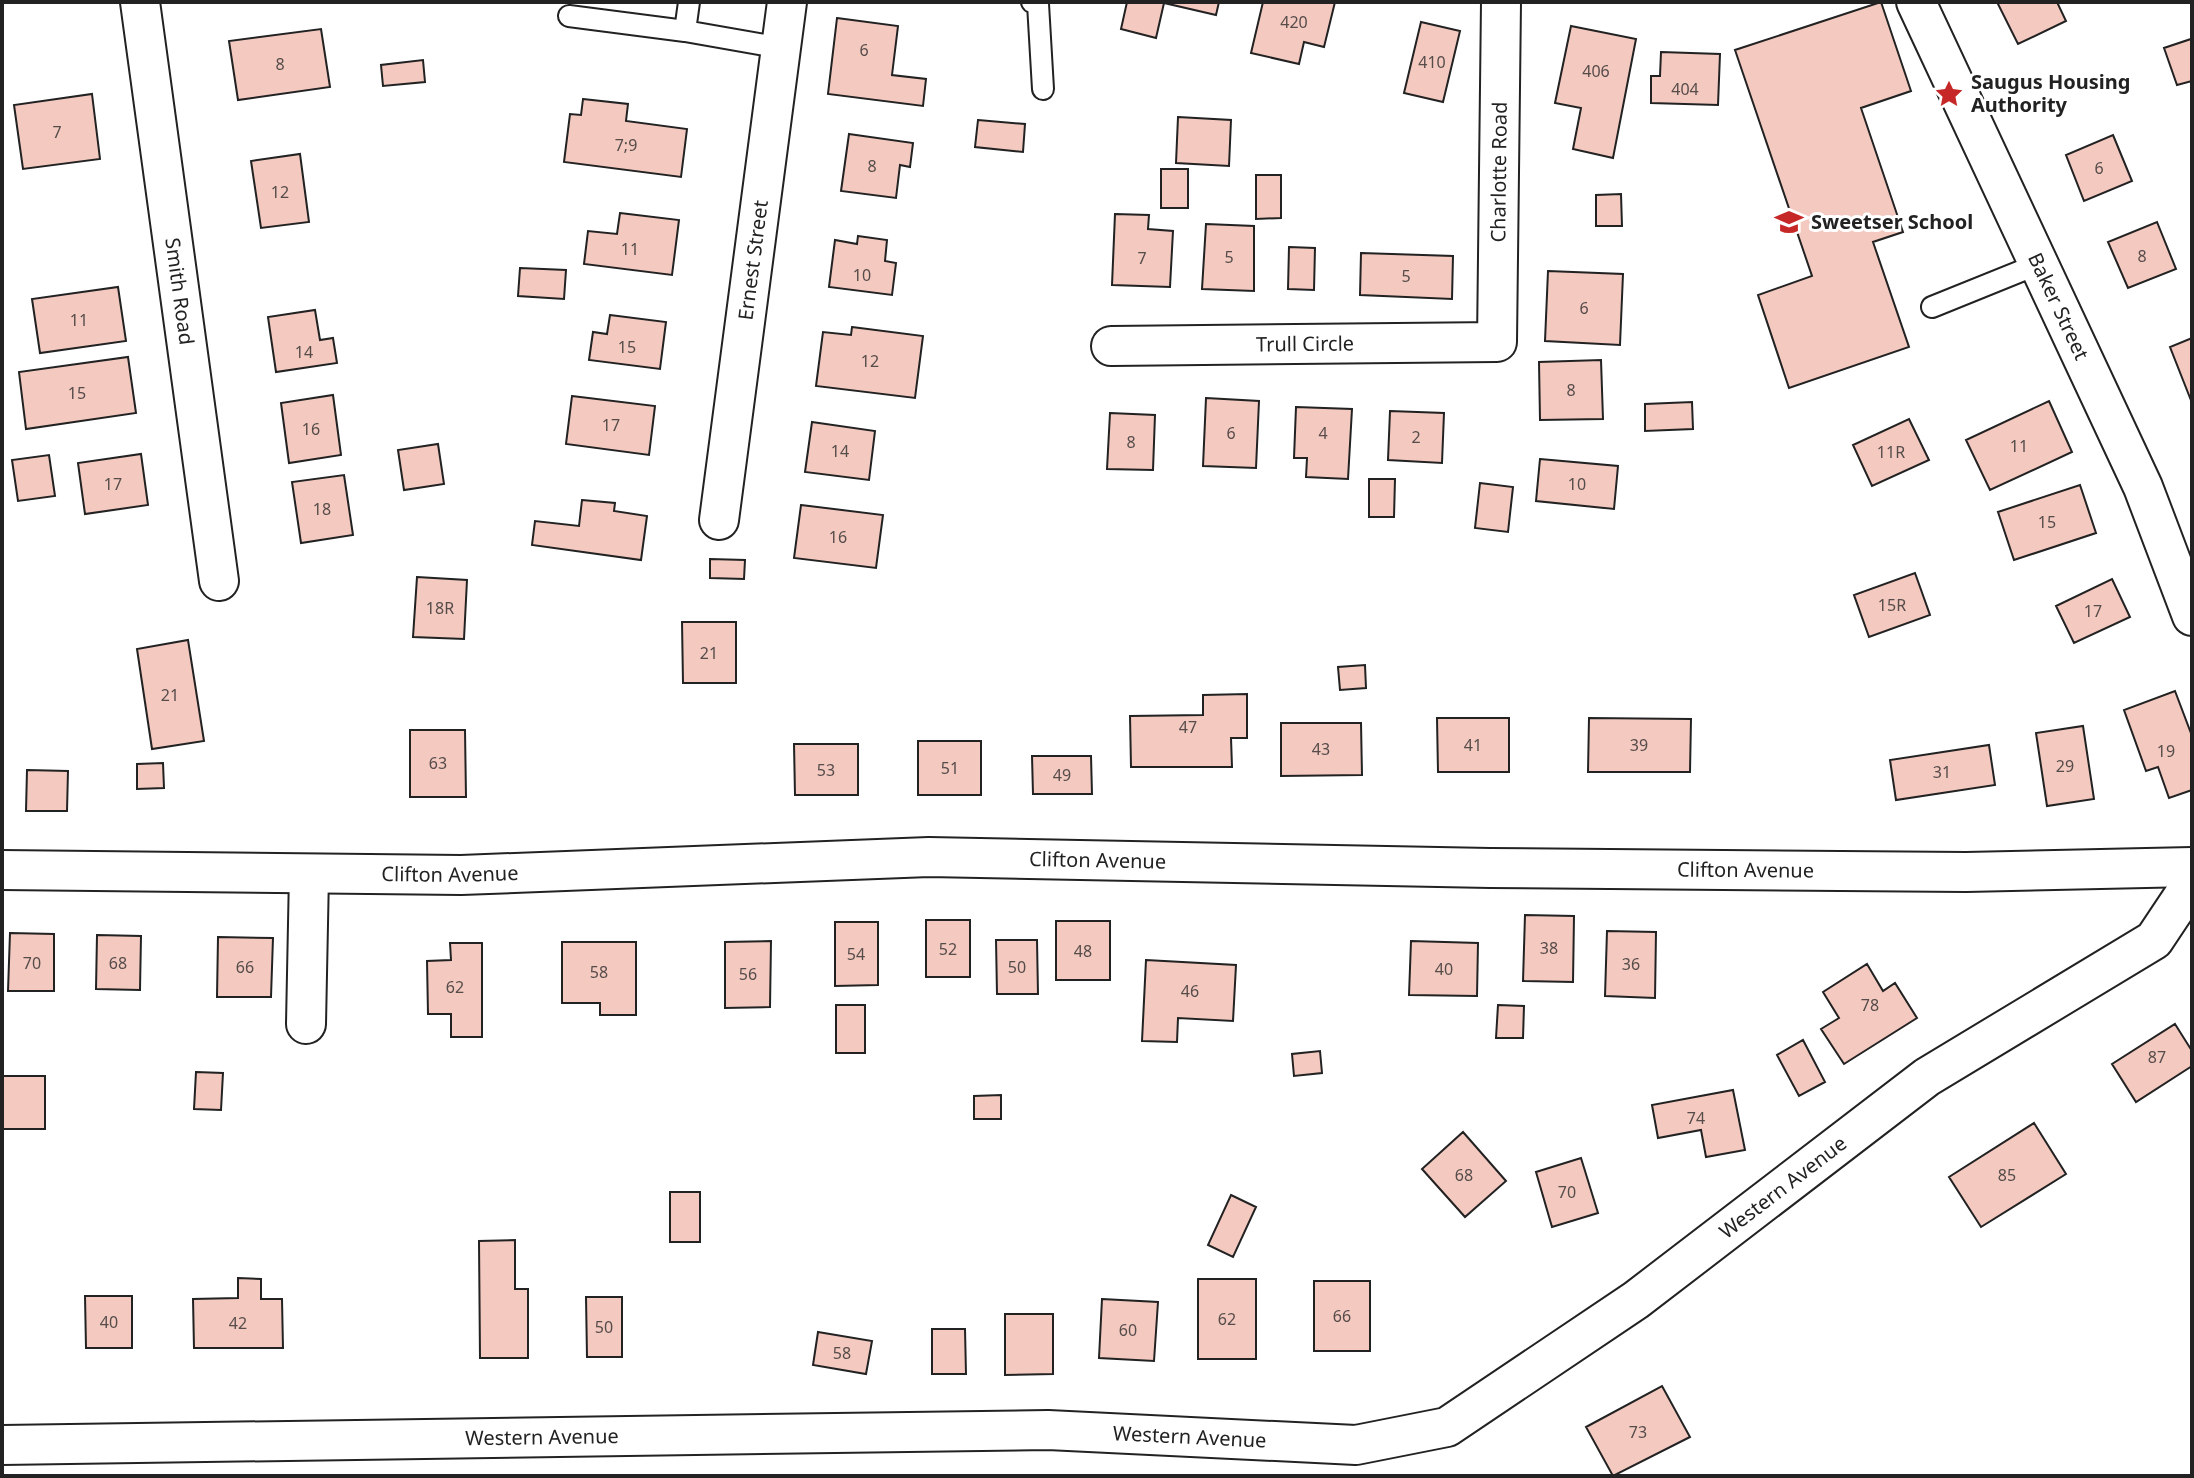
<svg xmlns="http://www.w3.org/2000/svg" width="2194" height="1478" font-family="'Noto Sans',sans-serif">
  <rect width="100%" height="100%" fill="#fff"/>
  <path fill="#f3c9c0" stroke="#222" stroke-width="2" d="M1127,2H1219L1216,15L1164,3L1156,38L1121,29Z
    M1263,2H1335L1324,47L1304,42L1299,64L1251,53Z
    M1881,2L1911,91L1861,108L1903,232L1873,242L1909,347L1789,388L1758,295L1812,276L1735,50Z
    M1997,2H2057L2066,21L2018,44Z
    M837,18L898,26L892,75L926,79L923,106L828,94Z
    M1421,22L1460,31L1443,102L1404,93Z
    M1571,26L1636,39L1613,158L1573,149L1581,108L1555,103Z
    M321,29L330,87L238,100L229,41Z
    M2191,39L2192,81L2177,85L2164,48Z
    M1661,52L1720,54L1718,105L1651,103V76H1660Z
    M423,60L425,82L383,86L381,65Z
    M92,94L100,159L23,169L14,105Z
    M583,99L628,104L626,121L687,129L681,177L564,162L570,114L581,115Z
    M1178,117L1231,120L1229,166L1176,163Z
    M978,120L1025,124L1023,152L975,147Z
    M849,134L913,143L910,167L900,165L896,198L841,191Z
    M2113,135L2132,181L2084,201L2066,155Z
    M300,154L309,222L261,228L251,161Z
    M1161,169H1188V208H1161Z
    M1256,175H1281V218L1256,219Z
    M1621,194L1622,226H1596V195Z
    M620,213L679,220L672,275L584,264L588,231L617,234Z
    M1115,214L1149,215L1148,229L1173,231L1170,287L1112,285Z
    M2157,222L2176,269L2128,288L2108,242Z
    M1206,224L1254,226V291L1202,289Z
    M858,236L887,240L885,261L896,263L892,295L829,287L835,240L857,244Z
    M1289,247L1315,248L1314,290L1288,289Z
    M1361,253L1453,256L1452,299L1360,295Z
    M520,268L566,270L564,299L518,296Z
    M1548,271L1623,274L1620,345L1545,341Z
    M118,287L126,341L40,353L32,299Z
    M315,310L320,340L333,338L337,363L276,372L268,317Z
    M610,315L666,322L660,369L589,360L593,332L607,334Z
    M852,327L923,336L915,398L816,386L823,332L851,335Z
    M2192,338V403L2170,347Z
    M128,357L136,413L26,429L19,372Z
    M1601,360L1603,419L1540,420L1539,362Z
    M333,395L341,455L289,463L281,403Z
    M572,396L655,406L649,455L566,444Z
    M1206,398L1259,401L1256,468L1203,466Z
    M2049,401L2072,452L1990,490L1966,440Z
    M1692,402L1693,429L1645,431V404Z
    M1296,407L1352,409L1348,479L1306,477L1307,458H1294Z
    M1390,411L1444,413L1442,463L1388,460Z
    M1110,413L1155,415L1153,470L1107,469Z
    M1909,419L1929,460L1872,486L1853,445Z
    M812,422L875,431L869,480L805,472Z
    M438,444L444,484L404,490L398,450Z
    M141,454L148,505L85,514L78,463Z
    M49,455L55,496L18,501L12,460Z
    M1540,459L1618,466L1614,509L1536,501Z
    M344,475L353,535L301,543L292,482Z
    M1369,479H1395L1394,517H1369Z
    M1480,483L1513,487L1508,532L1475,528Z
    M2080,485L2096,533L2014,560L1998,512Z
    M582,500L615,503L614,511L647,516L641,560L532,545L535,521L579,526Z
    M801,505L883,515L876,568L794,558Z
    M710,559L745,560L744,579L710,578Z
    M1915,573L1930,615L1869,637L1854,595Z
    M417,577L467,580L464,639L413,637Z
    M2112,579L2130,617L2074,643L2056,606Z
    M682,622H736V683H683Z
    M188,640L204,741L152,749L137,649Z
    M1365,665L1366,688L1340,690L1338,667Z
    M2175,691L2192,736V790L2169,798L2158,767L2146,771L2124,710Z
    M1247,694V738H1231L1232,767H1131L1130,716L1203,715V695Z
    M1437,718H1509V772H1438Z
    M1589,718L1691,719L1690,772H1588Z
    M1281,723H1361L1362,775L1281,776Z
    M2083,726L2094,799L2047,806L2036,733Z
    M410,730H465L466,797H410Z
    M918,741H981V795H918Z
    M794,744H858V795H795Z
    M1989,745L1995,785L1896,800L1890,760Z
    M1032,756H1091L1092,794H1033Z
    M163,763L164,788L137,789V764Z
    M27,770L68,771L67,811H26Z
    M1525,915L1574,916L1573,982L1523,981Z
    M926,920H970V977H926Z
    M1056,921H1110V980H1056Z
    M835,922H878V985L835,986Z
    M1607,931L1656,932L1655,998L1605,996Z
    M10,933L54,934V991H8Z
    M97,935L141,936L140,990L96,989Z
    M218,937L273,938L271,997H217Z
    M996,940H1037L1038,994H997Z
    M771,941L770,1007L725,1008V942Z
    M1411,941L1478,943L1477,996L1409,995Z
    M562,942H636V1015H600V1003H562Z
    M450,943H482V1037H451V1014H428L427,961L451,960Z
    M1146,960L1236,965L1233,1021L1178,1018L1177,1042L1142,1041Z
    M1867,964L1883,991L1895,983L1917,1018L1844,1064L1821,1029L1839,1018L1823,992Z
    M836,1005H865V1053H836Z
    M1498,1005L1524,1006L1523,1038H1496Z
    M2175,1024L2192,1051V1066L2136,1102L2112,1064Z
    M1803,1040L1825,1082L1799,1096L1777,1055Z
    M1320,1051L1322,1073L1294,1076L1292,1054Z
    M196,1072L223,1073L221,1110L194,1109Z
    M2,1076H45V1129H2Z
    M1733,1090L1745,1150L1706,1157L1701,1130L1658,1138L1652,1105Z
    M1001,1095V1119H974V1096Z
    M2034,1123L2066,1174L1981,1227L1949,1177Z
    M1463,1132L1506,1181L1465,1217L1422,1169Z
    M1581,1158L1598,1213L1552,1227L1536,1172Z
    M670,1192H700V1242H670Z
    M1231,1195L1256,1207L1233,1257L1208,1245Z
    M515,1240V1289H528V1358H480L479,1241Z
    M238,1278L261,1279V1299H282L283,1348H194L193,1299L238,1298Z
    M1198,1279H1256V1359H1198Z
    M1314,1281H1370V1351H1314Z
    M85,1296H132V1348H86Z
    M586,1297H622V1357H587Z
    M1102,1299L1158,1302L1154,1361L1099,1358Z
    M1005,1314H1053V1374L1005,1375Z
    M932,1329H965L966,1374H932Z
    M818,1332L872,1341L866,1374L813,1365Z
    M1662,1386L1690,1437L1613,1476L1586,1427Z"/>
  <g fill="none" stroke-linecap="round" stroke-linejoin="round">
    <defs>
      <path id="service" d="M689,2L685,31L782,48
        M1032,2L1038,4L1043,89
        M569,16L685,31
        M1932,307L2036,265"/>
      <g id="minor">
        <path id="s1" d="M140,2L219,581"/>
        <path id="s2" d="M1916,2L2143,487L2192,616"/>
        <path id="s3" d="M1111,346L1497,342L1501,2"/>
        <path id="s4" d="M719,520L787,2"/>
        <path id="s5" d="M2,870L461,875L929,857L1490,868L1966,872L2192,867"/>
        <path d="M306,1024L309,874"/>
        <path id="s6" d="M2,1445L1048,1430L1356,1445L1447,1427L1636,1300L1927,1077L2154,940L2192,883"/>
      </g>
    </defs>
    <use href="#service" stroke="#222" stroke-width="24"/>
    <use href="#minor" stroke="#222" stroke-width="42"/>
    <use href="#service" stroke="#fff" stroke-width="20"/>
    <use href="#minor" stroke="#fff" stroke-width="38"/>
  </g>
  <defs>
    <symbol id="sight-bare" viewBox="-9 -9 18 18"><path d="M0-6L1.8-2.2L6-1.7L2.9 1.2L3.7 5.4L0 3.3L-3.7 5.4L-2.9 1.2L-6-1.7L-1.8-2.2Z" fill="#c62828" stroke="#fff" stroke-width="2.5" paint-order="stroke"/></symbol>
    <symbol id="school-bare" viewBox="-9 -9 18 18"><path d="M0-5L7-2L0 1L-7-2ZM-4 1L0 2.5L4 1V4Q0 6-4 4Z" fill="#c62828" stroke="#fff" stroke-width="2.5" paint-order="stroke"/></symbol>
  </defs>
  <g fill-rule="evenodd">
    <use href="#sight-bare" x="1929" y="74" width="40" height="40"/>
    <use href="#school-bare" x="1769" y="202" width="40" height="40"/>
  </g>
  <g text-anchor="middle" stroke-width="6" stroke-linejoin="round" paint-order="stroke">
    <g font-size="16" fill="#564c4a">
      <text x="1294" y="28">420</text>
      <text x="864" y="56">6</text>
      <text x="1432" y="68">410</text>
      <text x="280" y="70">8</text>
      <text x="1596" y="77">406</text>
      <text x="1685" y="95">404</text>
      <text x="57" y="138">7</text>
      <text x="626" y="151">7;9</text>
      <text x="872" y="172">8</text>
      <text x="2099" y="174">6</text>
      <text x="280" y="198">12</text>
      <text x="630" y="255">11</text>
      <text x="2142" y="262">8</text>
      <text x="1229" y="263">5</text>
      <text x="1142" y="264">7</text>
      <text x="862" y="281">10</text>
      <text x="1406" y="282">5</text>
      <text x="1584" y="314">6</text>
      <text x="79" y="326">11</text>
      <text x="627" y="353">15</text>
      <text x="304" y="358">14</text>
      <text x="870" y="367">12</text>
      <text x="1571" y="396">8</text>
      <text x="77" y="399">15</text>
      <text x="611" y="431">17</text>
      <text x="311" y="435">16</text>
      <text x="1231" y="439">6</text>
      <text x="1323" y="439">4</text>
      <text x="1416" y="443">2</text>
      <text x="1131" y="448">8</text>
      <text x="2019" y="452">11</text>
      <text x="840" y="457">14</text>
      <text x="1891" y="458">11R</text>
      <text x="113" y="490">17</text>
      <text x="1577" y="490">10</text>
      <text x="322" y="515">18</text>
      <text x="2047" y="528">15</text>
      <text x="838" y="543">16</text>
      <text x="1892" y="611">15R</text>
      <text x="440" y="614">18R</text>
      <text x="2093" y="617">17</text>
      <text x="709" y="659">21</text>
      <text x="170" y="701">21</text>
      <text x="1188" y="733">47</text>
      <text x="1473" y="751">41</text>
      <text x="1639" y="751">39</text>
      <text x="1321" y="755">43</text>
      <text x="2166" y="757">19</text>
      <text x="438" y="769">63</text>
      <text x="2065" y="772">29</text>
      <text x="950" y="774">51</text>
      <text x="826" y="776">53</text>
      <text x="1942" y="778">31</text>
      <text x="1062" y="781">49</text>
      <text x="1549" y="954">38</text>
      <text x="948" y="955">52</text>
      <text x="1083" y="957">48</text>
      <text x="856" y="960">54</text>
      <text x="32" y="969">70</text>
      <text x="118" y="969">68</text>
      <text x="1631" y="970">36</text>
      <text x="245" y="973">66</text>
      <text x="1017" y="973">50</text>
      <text x="1444" y="975">40</text>
      <text x="599" y="978">58</text>
      <text x="748" y="980">56</text>
      <text x="455" y="993">62</text>
      <text x="1190" y="997">46</text>
      <text x="1870" y="1011">78</text>
      <text x="2157" y="1063">87</text>
      <text x="1696" y="1124">74</text>
      <text x="1464" y="1181">68</text>
      <text x="2007" y="1181">85</text>
      <text x="1567" y="1198">70</text>
      <text x="1342" y="1322">66</text>
      <text x="1227" y="1325">62</text>
      <text x="109" y="1328">40</text>
      <text x="238" y="1329">42</text>
      <text x="604" y="1333">50</text>
      <text x="1128" y="1336">60</text>
      <text x="842" y="1359">58</text>
      <text x="1638" y="1438">73</text>
    </g>
    <g font-size="20" font-weight="bold" fill="#222" stroke="#fff" text-anchor="start">
      <text x="1971" y="89">Saugus Housing<tspan x="1971" dy="23">Authority</tspan></text>
      <text x="1811" y="229">Sweetser School</text>
    </g>
    <g font-size="20" fill="#222" stroke="#fff">
      <text dy="7" stroke="none"><textPath href="#s3" startOffset="556">Charlotte Road</textPath></text>
      <text dy="7" stroke="none"><textPath href="#s4" startOffset="262">Ernest Street</textPath></text>
      <text dy="7" stroke="none"><textPath href="#s1" startOffset="292">Smith Road</textPath></text>
      <text dy="7" stroke="none"><textPath href="#s2" startOffset="336">Baker Street</textPath></text>
      <text dy="7" stroke="none"><textPath href="#s3" startOffset="194">Trull Circle</textPath></text>
      <text dy="7" stroke="none"><textPath href="#s5" startOffset="1096">Clifton Avenue</textPath></text>
      <text dy="7" stroke="none"><textPath href="#s5" startOffset="1744">Clifton Avenue</textPath></text>
      <text dy="7" stroke="none"><textPath href="#s5" startOffset="448">Clifton Avenue</textPath></text>
      <text dy="7" stroke="none"><textPath href="#s6" startOffset="1860">Western Avenue</textPath></text>
      <text dy="7" stroke="none"><textPath href="#s6" startOffset="540">Western Avenue</textPath></text>
      <text dy="7" stroke="none"><textPath href="#s6" startOffset="1188">Western Avenue</textPath></text>
    </g>
  </g>
  <rect width="2194" height="1478" fill="none" stroke="#222222" stroke-width="8"/>
</svg>
